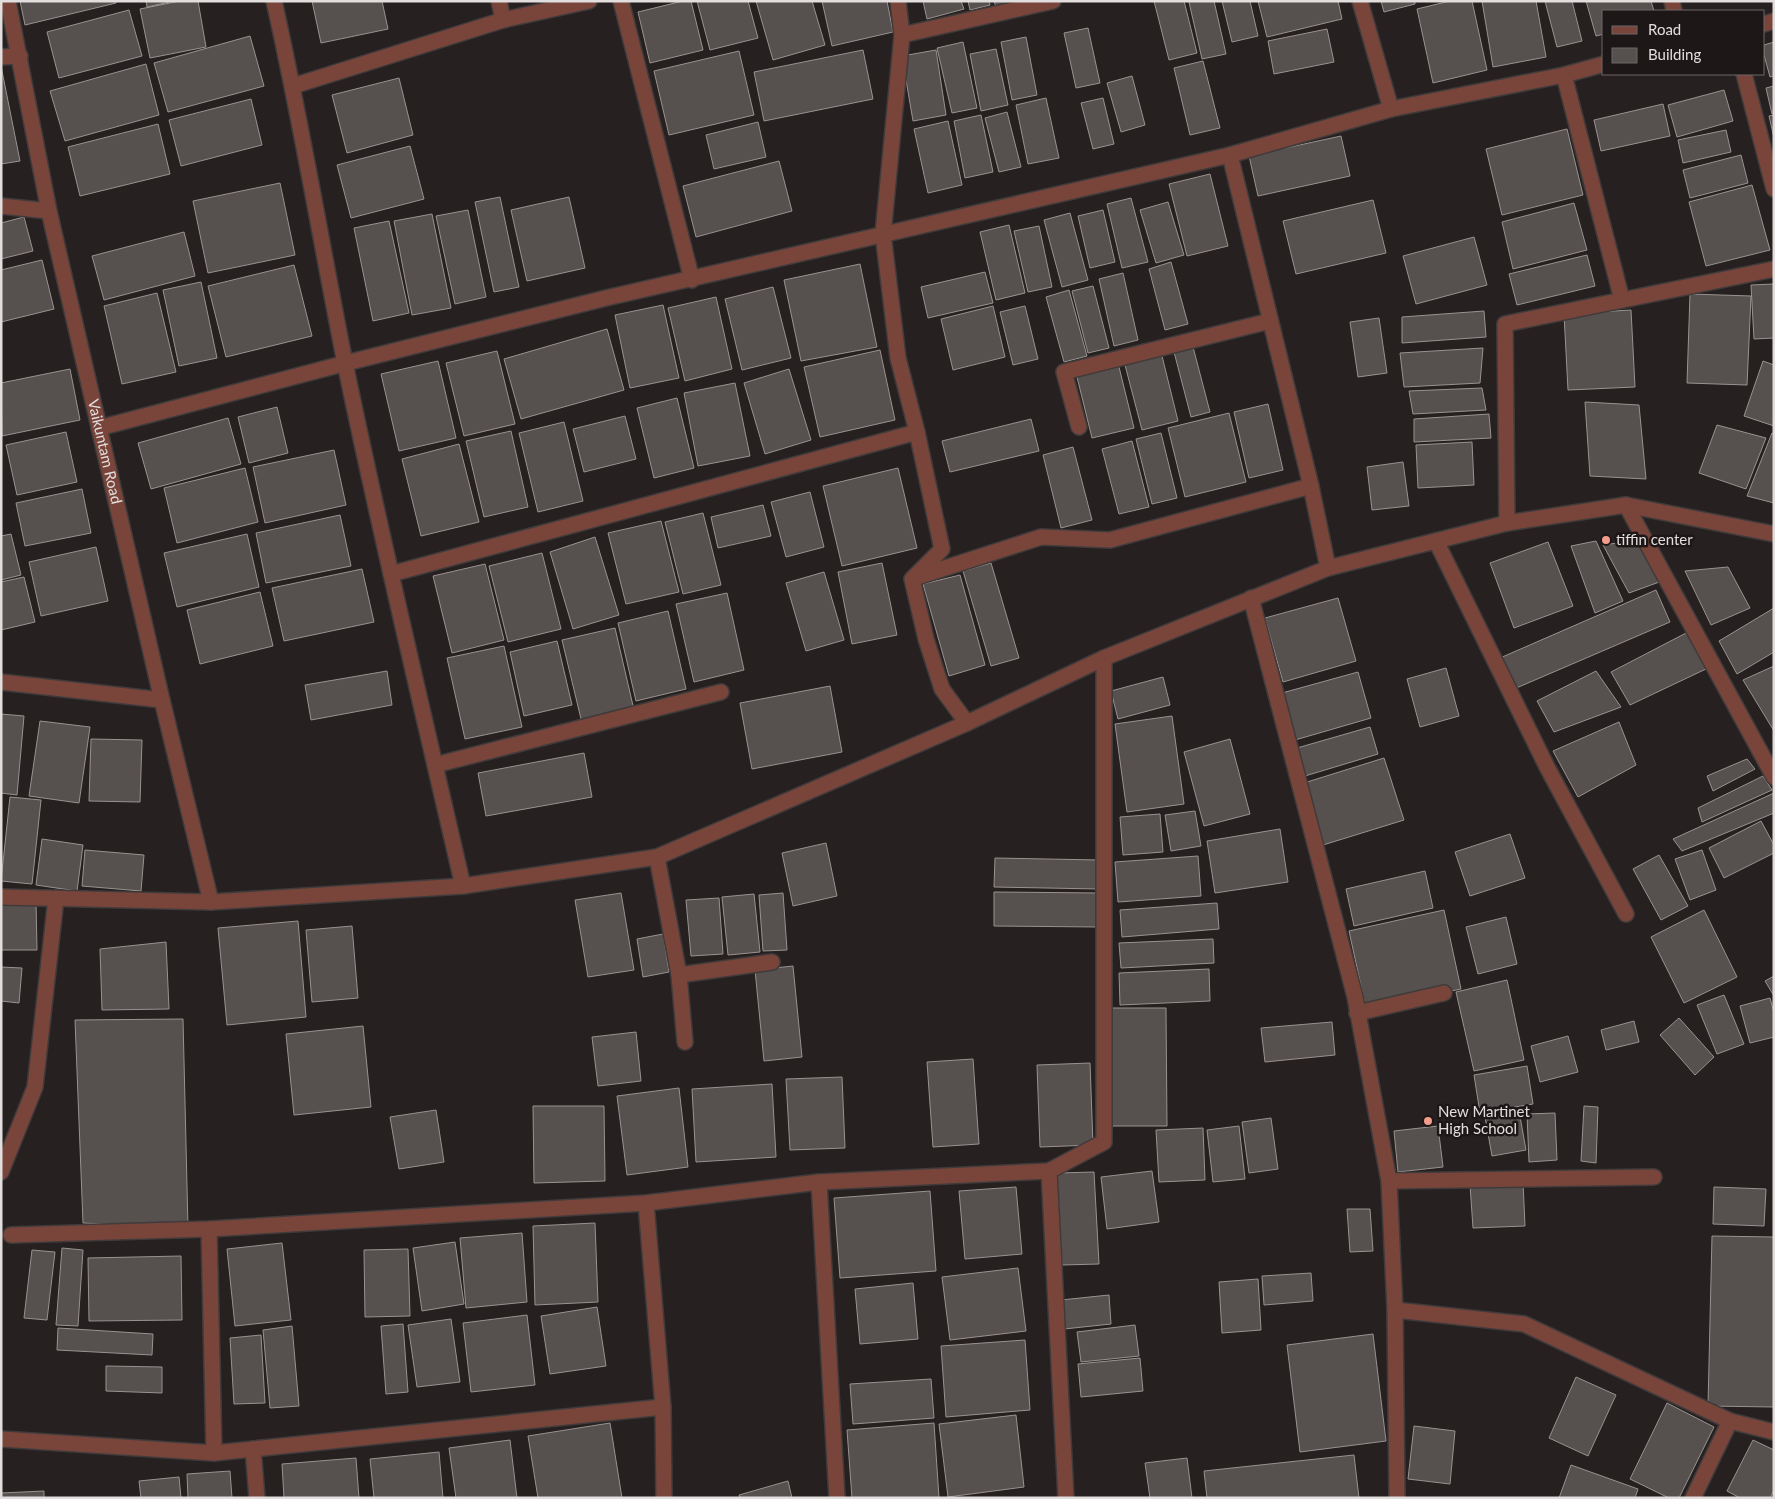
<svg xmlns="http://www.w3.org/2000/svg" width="1775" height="1499" font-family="Lato,sans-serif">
  <rect width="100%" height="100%" fill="#262120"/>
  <path fill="#56504f" stroke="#989290" d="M20,1H116V3L25,25Z
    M146,1H174L147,7Z
    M180,1H198L206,47L150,58L140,9Z
    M312,1H382L388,29L321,43Z
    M683,1H691L703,50L650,63L638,12Z
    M697,1H748L758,38L710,50Z
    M756,1H812L825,45L773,60Z
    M822,1H887L893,32L832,46Z
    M923,1H961L964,9L927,19Z
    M968,1H989L990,5L970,10Z
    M994,1H1018L996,7Z
    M1154,1H1184L1197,53L1169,60Z
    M1193,1H1214L1226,54L1202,59L1189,2Z
    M1222,1H1250L1258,36L1232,42Z
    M1258,1H1338L1342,19L1267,37Z
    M1381,1H1415V4L1384,12Z
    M1450,1H1472L1487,70L1433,83L1417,9Z
    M1482,1H1536L1546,57L1493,67Z
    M1545,1H1572L1582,41L1557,47Z
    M1586,1H1651L1654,11H1604V34L1596,36Z
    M129,10L142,56L59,78L47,32Z
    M1088,28L1100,83L1076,88L1064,33Z
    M1327,29L1334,62L1274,74L1268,41Z
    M250,36L264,86L168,112L154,63Z
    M1026,37L1037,95L1012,100L1001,42Z
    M963,42L977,108L952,113L937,48Z
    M1774,42V76L1770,77L1764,55V45Z
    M996,49L1008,105L981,111L970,54Z
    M863,50L873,99L764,121L754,72Z
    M936,50L946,115L913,121L902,56Z
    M739,51L754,115L669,135L654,71Z
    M1203,61L1220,128L1190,135L1174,68Z
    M146,64L159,115L65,141L50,91Z
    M1,66L20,161L1,164Z
    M1132,76L1145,125L1121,132L1107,83Z
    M399,78L413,135L347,153L332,95Z
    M1774,86V113L1772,114L1766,88Z
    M1724,90L1733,121L1677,137L1668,105Z
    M1046,98L1059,158L1028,164L1016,105Z
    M1103,98L1114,144L1093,149L1081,103Z
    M251,99L262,145L181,166L169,120Z
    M1663,104L1670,136L1601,151L1594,120Z
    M1007,112L1021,167L999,172L985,118Z
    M981,115L993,172L965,178L954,121Z
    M1774,115V138L1769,116Z
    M948,121L962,185L928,193L914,129Z
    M758,122L766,157L714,169L706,135Z
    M158,124L170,174L80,196L68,147Z
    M1567,129L1583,195L1502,215L1486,149Z
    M1726,130L1731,152L1683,163L1678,140Z
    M1341,136L1350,176L1258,196L1249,156Z
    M410,146L424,199L351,218L337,165Z
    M1741,155L1748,183L1690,198L1683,170Z
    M779,161L792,211L696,237L683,186Z
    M1210,174L1228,246L1187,256L1169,184Z
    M280,183L295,255L208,273L193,201Z
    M1752,185L1770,250L1706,266L1689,202Z
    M500,197L519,287L494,292L475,202Z
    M569,197L585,268L527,281L511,210Z
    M1131,198L1148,262L1122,268L1107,204Z
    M1373,200L1386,253L1296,274L1283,221Z
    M1168,202L1184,255L1156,263L1140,210Z
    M1574,203L1587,250L1513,269L1502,222Z
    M468,210L486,297L455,304L436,216Z
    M1103,210L1115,262L1090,268L1078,216Z
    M1070,213L1088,280L1062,287L1044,220Z
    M432,214L451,308L412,315L394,221Z
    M24,217L33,251L1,259V223Z
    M389,221L409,313L373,321L354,228Z
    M1009,225L1025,293L996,300L980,232Z
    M1039,226L1052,287L1028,292L1014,231Z
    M184,232L195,276L104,300L92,256Z
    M1474,237L1487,285L1416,304L1403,256Z
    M1587,255L1595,286L1517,305L1509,274Z
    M42,260L54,309L1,322V270Z
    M1171,262L1188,324L1165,330L1149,269Z
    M860,264L877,347L801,361L784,280Z
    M294,265L312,336L226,357L208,286Z
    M985,272L993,303L928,318L921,287Z
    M1123,273L1138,340L1114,346L1099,279Z
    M201,282L217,358L179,366L163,290Z
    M1774,284V338L1754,339L1751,285Z
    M1093,286L1109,348L1088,353L1072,291Z
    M773,287L791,358L742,370L725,299Z
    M1069,290L1087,356L1064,362L1046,297Z
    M157,293L176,372L122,384L104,306Z
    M1690,294L1751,296L1747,385L1687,383Z
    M716,297L732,369L685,381L668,308Z
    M663,305L679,378L630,388L615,315Z
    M993,306L1005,357L953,370L941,319Z
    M1025,306L1038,359L1013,365L1000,312Z
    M1631,310L1635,387L1568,390L1564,314Z
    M1484,311L1486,337L1402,343V317Z
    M1379,318L1387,373L1358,377L1350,322Z
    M607,329L624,390L521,419L504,359Z
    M1193,347L1210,412L1191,417L1174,352Z
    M1483,348L1480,383L1404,387L1400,353Z
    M880,350L895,420L820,437L804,367Z
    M497,351L515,424L464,436L446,363Z
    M1162,356L1178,421L1142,430L1125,365Z
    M438,361L456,438L399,451L381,374Z
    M1763,361L1774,365V426L1744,416Z
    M1119,367L1134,428L1092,438L1077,377Z
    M70,369L80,420L2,436L1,383Z
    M789,369L811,440L765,454L744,383Z
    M735,383L750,456L698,466L684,393Z
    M1482,388L1486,410L1413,414L1409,391Z
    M677,398L694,468L654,478L637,408Z
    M1585,402L1639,405L1646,479L1590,476Z
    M1268,404L1283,470L1249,478L1234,412Z
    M277,407L288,453L249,463L238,417Z
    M1229,413L1246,482L1185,497L1168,428Z
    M1489,414L1491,438L1414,442V419Z
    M625,416L636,459L584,472L573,429Z
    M228,418L241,464L151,489L138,443Z
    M1031,419L1039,451L950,472L942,441Z
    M564,422L583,501L538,512L519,433Z
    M1717,425L1766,438L1746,489L1699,473Z
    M511,431L528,507L484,517L466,441Z
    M66,432L77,482L17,495L6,445Z
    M1161,433L1177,498L1152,504L1136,439Z
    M1772,433L1774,434V503L1747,496Z
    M1132,441L1149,507L1119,514L1102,449Z
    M1472,442L1474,485L1418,488L1416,445Z
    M459,444L479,522L421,536L402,459Z
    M1073,447L1092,520L1061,528L1043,455Z
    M334,450L346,505L265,523L253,467Z
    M1403,462L1409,506L1372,510L1367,467Z
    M245,468L258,522L177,543L164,488Z
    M898,468L917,548L842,566L823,486Z
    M82,489L91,533L25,546L16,503Z
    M810,492L824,547L786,557L771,502Z
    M763,505L771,536L718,548L711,517Z
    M703,513L721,585L683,594L665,522Z
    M340,515L351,566L266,583L256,533Z
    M661,521L679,592L626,604L608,533Z
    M11,534L21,575L1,580V536Z
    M247,534L259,587L177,607L164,553Z
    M595,537L619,615L573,629L550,552Z
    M1639,540L1662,581L1629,593L1603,545Z
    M1596,541L1623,601L1595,613L1571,546Z
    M1548,542L1573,606L1514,628L1490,563Z
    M96,547L108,601L41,616L29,562Z
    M542,553L561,629L508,642L489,566Z
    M882,563L897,635L852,644L838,572Z
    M991,563L1019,658L991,666L963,571Z
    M485,564L504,640L452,653L433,576Z
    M1728,567L1750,608L1711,625L1685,571Z
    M362,569L374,622L284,641L272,588Z
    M824,572L844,640L806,651L786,583Z
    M960,575L985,665L949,676L923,584Z
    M24,577L35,622L1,630V582Z
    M1656,590L1670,622L1514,689L1500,658Z
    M260,592L273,646L200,664L187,610Z
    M727,593L744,670L694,682L676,604Z
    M1338,598L1356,661L1283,682L1265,618Z
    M1774,608V652L1737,674L1719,641Z
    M668,611L686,689L636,701L618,623Z
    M615,628L634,710L582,723L562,640Z
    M1688,632L1708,668L1630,705L1611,672Z
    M557,641L572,705L524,716L510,652Z
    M504,646L522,727L465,739L447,658Z
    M1774,666V731L1743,680Z
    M1446,668L1459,716L1420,727L1407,679Z
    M387,671L392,705L311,720L305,685Z
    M1596,671L1621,707L1554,732L1537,701Z
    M1358,672L1371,718L1295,740L1282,693Z
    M1163,677L1170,705L1118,719L1111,691Z
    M830,686L842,752L752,769L740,703Z
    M1,714L24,716L17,795L1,793Z
    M1172,716L1184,804L1127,812L1115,724Z
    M40,721L90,727L79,803L29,796Z
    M1619,722L1636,765L1578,797L1553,751Z
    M1370,727L1378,754L1305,776L1297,748Z
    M91,739L142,740L140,802L89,801Z
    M1230,739L1250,814L1204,826L1184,752Z
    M584,753L592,797L486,816L478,773Z
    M1384,758L1404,820L1323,845L1304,783Z
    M1747,759L1755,769L1713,791L1707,776Z
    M1763,776L1772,790L1702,822L1698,808Z
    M1774,793V813L1682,851L1673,839Z
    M10,797L41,800L32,884L1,881Z
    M1195,811L1201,846L1171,851L1165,815Z
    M1160,814L1163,852L1123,855L1120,817Z
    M1761,821L1774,845V853L1724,878L1709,848Z
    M1280,829L1288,882L1215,893L1207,841Z
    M1510,834L1525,878L1470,896L1455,852Z
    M42,839L83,845L77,891L36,885Z
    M826,843L837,896L793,906L782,853Z
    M85,850L144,855L141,891L82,886Z
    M1702,850L1716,890L1690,900L1675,859Z
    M1659,855L1688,906L1661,920L1633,869Z
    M1198,856L1201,896L1118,902L1115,862Z
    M995,858L1099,860L1098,889L994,887Z
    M1425,871L1433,908L1354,926L1346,889Z
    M994,892L1099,893V927L994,926Z
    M621,893L634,970L588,977L575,900Z
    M783,893L787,950L763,951L759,895Z
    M754,894L760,952L728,955L722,897Z
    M719,898L723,954L691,956L686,900Z
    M1,901H36L37,950H1Z
    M1217,903L1219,929L1122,937L1120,910Z
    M1444,910L1461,989L1366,1009L1349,931Z
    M1704,910L1737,977L1684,1003L1651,937Z
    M1506,917L1517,964L1478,974L1466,927Z
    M298,921L306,1017L227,1025L218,928Z
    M352,926L358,998L312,1002L306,930Z
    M663,934L669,972L643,977L637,939Z
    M1213,939L1214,963L1121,968L1119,943Z
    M166,942L169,1009L102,1010L100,949Z
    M793,966L802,1057L764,1061L755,970Z
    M1,967L22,968L19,1003L1,1001Z
    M1209,969L1210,1001L1120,1005L1119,973Z
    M1774,976V996L1765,981Z
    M1507,980L1524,1060L1474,1071L1456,992Z
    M1724,995L1744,1044L1717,1054L1697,1005Z
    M1770,998L1774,1013V1037L1750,1043L1740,1006Z
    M1110,1008H1166L1167,1126H1110Z
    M1679,1018L1714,1057L1695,1075L1660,1035Z
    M183,1019L188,1228L83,1223L75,1020Z
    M1634,1021L1639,1042L1606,1050L1601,1030Z
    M1332,1022L1335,1055L1265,1062L1261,1028Z
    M363,1026L371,1107L294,1115L286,1034Z
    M636,1032L641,1081L598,1086L592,1037Z
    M1568,1036L1578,1072L1540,1082L1531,1046Z
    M973,1059L979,1144L933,1147L927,1062Z
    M1090,1063L1093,1145L1040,1147L1037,1065Z
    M1527,1066L1533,1104L1480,1113L1474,1075Z
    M842,1077L845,1148L790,1150L786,1079Z
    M772,1084L776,1157L696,1162L692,1089Z
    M679,1088L688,1167L627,1175L617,1096Z
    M533,1106H604L605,1181L534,1183Z
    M1584,1106L1598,1107L1596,1163L1581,1161Z
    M436,1110L444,1162L399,1169L390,1117Z
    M1519,1111L1526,1150L1492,1156L1485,1117Z
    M1555,1113L1557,1160L1529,1162L1527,1114Z
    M1271,1118L1278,1169L1249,1173L1242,1122Z
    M1239,1126L1245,1179L1213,1182L1207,1130Z
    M1438,1126L1443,1167L1398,1172L1394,1131Z
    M1203,1128L1205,1180L1159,1182L1156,1130Z
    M1152,1171L1159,1222L1107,1229L1101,1177Z
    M1094,1172L1099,1264L1062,1265L1057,1173Z
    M1523,1182L1525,1226L1473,1228L1470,1185Z
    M1016,1187L1022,1254L965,1259L959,1191Z
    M1714,1187L1766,1189L1764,1226L1713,1224Z
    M930,1191L936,1271L840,1278L834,1198Z
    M1347,1209H1370L1373,1251L1350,1252Z
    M595,1223L598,1302L535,1305L533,1226Z
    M522,1233L527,1302L466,1308L460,1238Z
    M1712,1236L1774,1237V1407L1708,1406Z
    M455,1242L464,1304L422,1311L413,1248Z
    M282,1243L291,1320L235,1326L227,1249Z
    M62,1248L83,1250L78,1326L56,1325Z
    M408,1249L410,1316L365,1317L364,1250Z
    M32,1250L55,1252L47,1320L24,1318Z
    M181,1256L182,1320L89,1321L88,1258Z
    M1018,1268L1026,1331L950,1340L942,1277Z
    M1311,1273L1313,1301L1264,1305L1262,1276Z
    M1258,1279L1261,1330L1222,1333L1219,1282Z
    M913,1283L918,1339L860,1344L855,1289Z
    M1109,1295L1111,1324L1064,1329L1061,1300Z
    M597,1307L606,1366L550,1374L541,1316Z
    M527,1315L535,1385L471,1392L463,1323Z
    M451,1319L460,1382L417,1387L408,1325Z
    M403,1324L408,1392L386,1394L381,1326Z
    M1135,1325L1139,1356L1081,1362L1077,1332Z
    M292,1326L299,1406L270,1408L263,1330Z
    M58,1328L153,1334L152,1355L57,1350Z
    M1373,1334L1386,1441L1300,1452L1287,1345Z
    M261,1335L265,1403L234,1404L230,1338Z
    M1025,1340L1030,1410L946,1417L941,1346Z
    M1140,1358L1143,1391L1081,1397L1078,1364Z
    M106,1366L162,1367V1393L106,1391Z
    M1576,1377L1616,1395L1588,1456L1549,1438Z
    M931,1379L934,1418L853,1424L850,1384Z
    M1667,1403L1714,1427L1679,1498H1669L1630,1479Z
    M1016,1415L1024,1487L948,1497L939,1424Z
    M610,1423L622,1498H538L528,1436Z
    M934,1423L939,1498H852L847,1430Z
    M1414,1426L1455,1431L1450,1484L1408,1479Z
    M510,1440L517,1498H456L449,1448Z
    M1753,1440L1774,1450V1490L1770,1498H1740L1727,1491Z
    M439,1452L443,1498H374L370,1459Z
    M1354,1455L1359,1498H1207L1204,1471Z
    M356,1458L359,1498H284L282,1464Z
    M1187,1458L1192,1498H1150L1145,1463Z
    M1571,1465L1638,1489L1635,1498H1559Z
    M230,1471L232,1498H188L187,1474Z
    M179,1477L181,1498H141L139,1481Z
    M788,1481L792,1498H740L739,1495Z
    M44,1491V1498H1V1493Z"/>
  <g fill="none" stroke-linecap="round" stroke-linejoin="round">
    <defs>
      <g id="minor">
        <path id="s1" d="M8,1L49,211L162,700L211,902"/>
        <path d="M274,1C301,121 321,242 345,363C381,538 423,712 463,886"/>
        <path d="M499,1L503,20"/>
        <path d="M621,1L692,280"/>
        <path d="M898,1L902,35L883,234L898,358L917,432L942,549L912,579L926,639L942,689L967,723"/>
        <path d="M1360,1L1391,109"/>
        <path d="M1672,1L1674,11"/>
        <path d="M1764,24L1774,21"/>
        <path d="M902,35L1053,1"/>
        <path d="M1,57L20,56"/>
        <path d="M1744,74L1774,189"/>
        <path d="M1564,75L1622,300"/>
        <path d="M293,86L503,20L589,1"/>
        <path d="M1230,155L1311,486L1328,568"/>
        <path d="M1,206L49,211"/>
        <path d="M1079,427L1064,372L1270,321"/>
        <path d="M99,428L346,363L606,298L1230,155L1391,109L1564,75L1604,64"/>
        <path d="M1626,505L1774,777"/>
        <path d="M1507,523L1505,324L1774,269"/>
        <path d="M1436,541L1547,767L1626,914"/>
        <path d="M391,574L917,432"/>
        <path d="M914,578L1041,537L1110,540L1311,486"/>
        <path d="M1251,598L1355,997L1389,1181L1395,1310L1397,1498"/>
        <path d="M1,682L162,700"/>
        <path d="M435,765L721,692"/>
        <path d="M657,857L679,975L685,1042"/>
        <path d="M679,975L772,962"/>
        <path d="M1357,1013L1444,993"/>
        <path d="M1049,1171L1066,1498"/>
        <path d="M1,1172L35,1087L56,898"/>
        <path d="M1389,1181L1654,1177"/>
        <path d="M819,1182L837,1498"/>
        <path d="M646,1203L663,1407L664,1498"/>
        <path d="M209,1229L214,1453"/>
        <path d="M11,1235L209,1229L646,1203L819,1182L1049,1171L1104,1142V658"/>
        <path d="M1395,1310L1524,1324L1730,1421L1774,1432"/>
        <path d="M1,1439L214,1453L663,1407"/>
        <path d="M253,1449L257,1498"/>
        <path d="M1693,1498L1730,1421"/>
      </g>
      <path id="tertiary" d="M1,897L211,902L463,886L657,857L967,723L1104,658L1328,568L1507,523L1626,505L1774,534"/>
    </defs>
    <use href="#minor" stroke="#403b3b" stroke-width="18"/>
    <use href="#tertiary" stroke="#403b3b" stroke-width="18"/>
    <use href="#minor" stroke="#79453b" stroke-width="15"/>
    <use href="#tertiary" stroke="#79453b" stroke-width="15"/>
  </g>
  <g fill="#f49d8c" stroke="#1d1817" stroke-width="2">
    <circle cx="1606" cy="540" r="5"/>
    <circle cx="1428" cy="1121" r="5"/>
  </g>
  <g text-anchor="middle" stroke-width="5" stroke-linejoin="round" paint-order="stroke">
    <g font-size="15" fill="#e2dede" stroke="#1d1817">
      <text dy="5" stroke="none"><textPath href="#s1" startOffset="461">Vaikuntam Road</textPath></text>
    </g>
    <g font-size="15" fill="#e2dede" stroke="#1d1817" text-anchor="start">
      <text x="1616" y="545">tiffin center</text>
      <text x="1438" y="1117">New Martinet<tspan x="1438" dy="17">High School</tspan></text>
    </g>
  </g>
  <rect width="1775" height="1499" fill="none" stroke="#e2dede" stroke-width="5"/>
  <rect x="1602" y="10" width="162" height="65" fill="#1d1817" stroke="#6c6767"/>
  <rect x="1612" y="26" width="25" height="8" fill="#79453b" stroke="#6c6767"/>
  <text x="1648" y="35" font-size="15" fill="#e2dede">Road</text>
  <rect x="1612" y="48" width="25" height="15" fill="#56504f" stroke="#6c6767"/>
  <text x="1648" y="60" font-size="15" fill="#e2dede">Building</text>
</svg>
